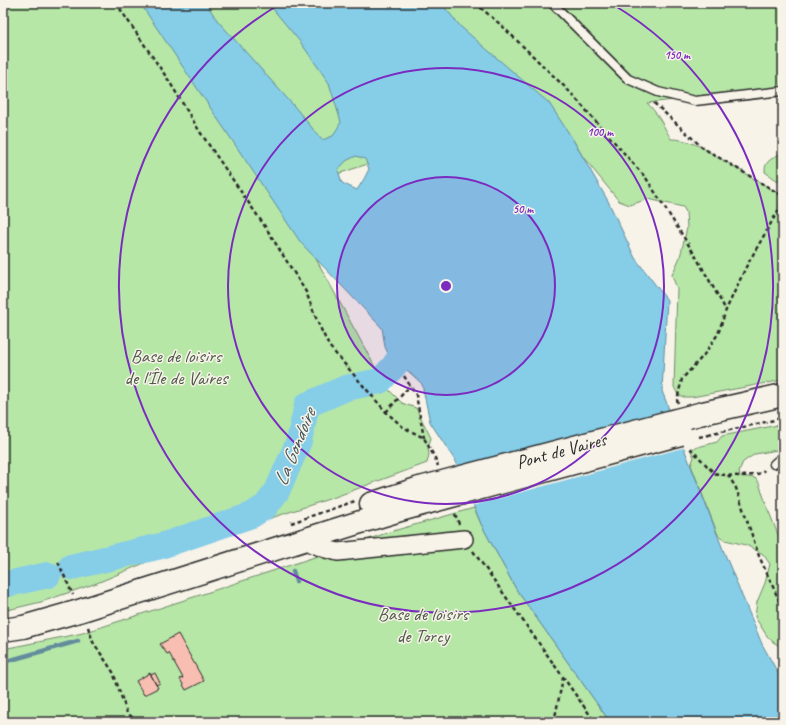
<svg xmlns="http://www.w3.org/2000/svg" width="786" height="725" font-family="Caveat,sans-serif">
  <rect width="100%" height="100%" fill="#f7f3e8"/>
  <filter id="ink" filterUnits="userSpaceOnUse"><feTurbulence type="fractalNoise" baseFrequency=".025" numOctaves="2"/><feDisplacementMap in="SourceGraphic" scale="8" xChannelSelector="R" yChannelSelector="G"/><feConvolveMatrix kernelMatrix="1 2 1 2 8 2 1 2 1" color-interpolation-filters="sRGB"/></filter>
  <g filter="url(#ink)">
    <path fill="#b6e7a7" stroke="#708969" d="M3,3H783V88L647,103C657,112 664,127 671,139C683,139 693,143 703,148L783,196V380L692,397H684L678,395L674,387L677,289L672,275L680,257L687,228L686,212L683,207L648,199L630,205L619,201L583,157L572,138L507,118L280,193L386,387L402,403L416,408L431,438L428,448L429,455L427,463L335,497L180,548L97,583L41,602L3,611Z
      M783,152V182L778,181L765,172C764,160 774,158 783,152Z
      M783,424V449L755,454L743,462L739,471L740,476L755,478L759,483L767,507L783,547V648L773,642L767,636L755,617L757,602L765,583L770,564L763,554L746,545L725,540L718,535L691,465L694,457L690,449L717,442L722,436Z
      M474,508L481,524L516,589L610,722H3V649L83,633L206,593L393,531Z"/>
    <path fill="#86cde8" stroke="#628c9c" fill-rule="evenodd" d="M140,3H206L217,20L294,106L322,140L333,136L341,122L329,83L301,43L268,3H441L461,27L549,103L572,138L608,201L635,258L667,300L662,391L724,552L762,644L783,682V722H610L516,589L481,524L456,462L430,422L422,384L408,371L394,366L385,347L382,328L301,243ZM356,156L365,159L369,169L364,179L357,190L342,183L338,170L346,161Z"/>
    <path fill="#f7f3e8" d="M680,430L686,447L471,506L464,488Z"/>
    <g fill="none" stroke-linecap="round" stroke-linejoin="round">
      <path stroke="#628c9c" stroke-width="4.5" d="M266,506L274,511
        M293,571L296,581
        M3,661L11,660L78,641"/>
      <path stroke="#86cde8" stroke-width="26" d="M71,567L161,546L252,515L266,506L277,491L299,441L307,405L346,388L380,381L394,366L414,337
        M3,585L48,575"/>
    </g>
    <path fill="#f8beb1" stroke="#2b2b2b" d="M178,634L204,681L186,690L180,679L183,678L169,653L167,654L160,644Z
      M150,673L158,688L144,695L136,681Z
      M155,673L160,683L156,685L151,675Z"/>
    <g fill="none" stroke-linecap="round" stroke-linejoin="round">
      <defs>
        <path id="service" d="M552,3L628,79L658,92L695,101L783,91
          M774,464L783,456"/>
        <path id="minor" d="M311,538L313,544L326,549L338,552L464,539"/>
        <path id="secondary" d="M703,413L783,395
          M371,504L420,488
          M3,630L23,627L79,611L354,524L397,511L426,503"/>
      </defs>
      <use href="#service" stroke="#2b2b2b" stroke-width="11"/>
      <use href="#minor" stroke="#2b2b2b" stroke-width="20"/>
      <use href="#secondary" stroke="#2b2b2b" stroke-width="25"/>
      <path stroke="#2b2b2b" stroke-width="2.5" stroke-dasharray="4 3" stroke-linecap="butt" d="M116,3L169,81L200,132L266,228L306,292L318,323L329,346L386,412L403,427L424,438L435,458L438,466
        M475,3L501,25L570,92L646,178L695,255L726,310
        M654,103L703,148L783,196
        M404,376L416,395L424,438
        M678,403L677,400L682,379L703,356L718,334L726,310L746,267L783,202
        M386,412L410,386
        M708,435L783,418
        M690,448L714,473C725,476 757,479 764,470
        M728,475L736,488L759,556L783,609
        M455,514L459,524
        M291,523L355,501
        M473,551L496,583L595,722
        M58,562L73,595
        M88,627L93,642L113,672L127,713L138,722
        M554,722L563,678"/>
      <use href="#service" stroke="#f7f3e8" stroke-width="8"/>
      <use href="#minor" stroke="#f7f3e8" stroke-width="17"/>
      <use href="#secondary" stroke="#f7f3e8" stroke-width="22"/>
      <defs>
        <path id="secondary-bridge" d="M420,488L703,413
          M426,503L681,434"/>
      </defs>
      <use href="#secondary-bridge" stroke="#2b2b2b" stroke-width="25" stroke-linecap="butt"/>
      <path stroke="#2b2b2b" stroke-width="2.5" stroke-dasharray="4 3" stroke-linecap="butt" d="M699,437L708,435"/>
      <use href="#secondary-bridge" stroke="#f7f3e8" stroke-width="22"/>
    </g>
  </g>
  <circle cx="446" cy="286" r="109" fill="#7b2cbf" fill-opacity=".12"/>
  <g fill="none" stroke="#7b2cbf" stroke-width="2">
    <circle cx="446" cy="286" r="109"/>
    <circle cx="446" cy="286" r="218"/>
    <path d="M612 4A327 327 0 1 1 280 4"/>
  </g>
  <g text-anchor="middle" stroke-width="3" stroke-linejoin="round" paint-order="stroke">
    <g font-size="19" fill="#4e5a4a" stroke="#f7f3e8">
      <text x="176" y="362">Base de loisirs<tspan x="176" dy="22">de l'Île de Vaires</tspan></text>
      <text x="423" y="620">Base de loisirs<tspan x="423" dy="22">de Torcy</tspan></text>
    </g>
    <g font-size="19" fill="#2b2b2b" stroke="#f7f3e8">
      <text transform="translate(561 450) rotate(-15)" y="7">Pont de Vaires</text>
    </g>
    <g font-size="20" font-style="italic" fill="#42545a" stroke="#f7f3e8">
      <text transform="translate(294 447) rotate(-68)" y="7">La Gondoire</text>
    </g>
  </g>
  <circle cx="446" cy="286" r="6" fill="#7b2cbf" stroke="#f7f3e8" stroke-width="2"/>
  <g font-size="12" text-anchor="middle" font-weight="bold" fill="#7b2cbf" stroke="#f7f3e8" stroke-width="3" stroke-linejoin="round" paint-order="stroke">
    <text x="677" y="59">150 m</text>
    <text x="600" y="136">100 m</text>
    <text x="523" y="213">50 m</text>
  </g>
  <rect width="786" height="725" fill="none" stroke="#f7f3e8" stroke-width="16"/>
  <rect x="8" y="8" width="770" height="709" fill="none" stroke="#2b2b2b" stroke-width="1.5" filter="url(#ink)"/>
</svg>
